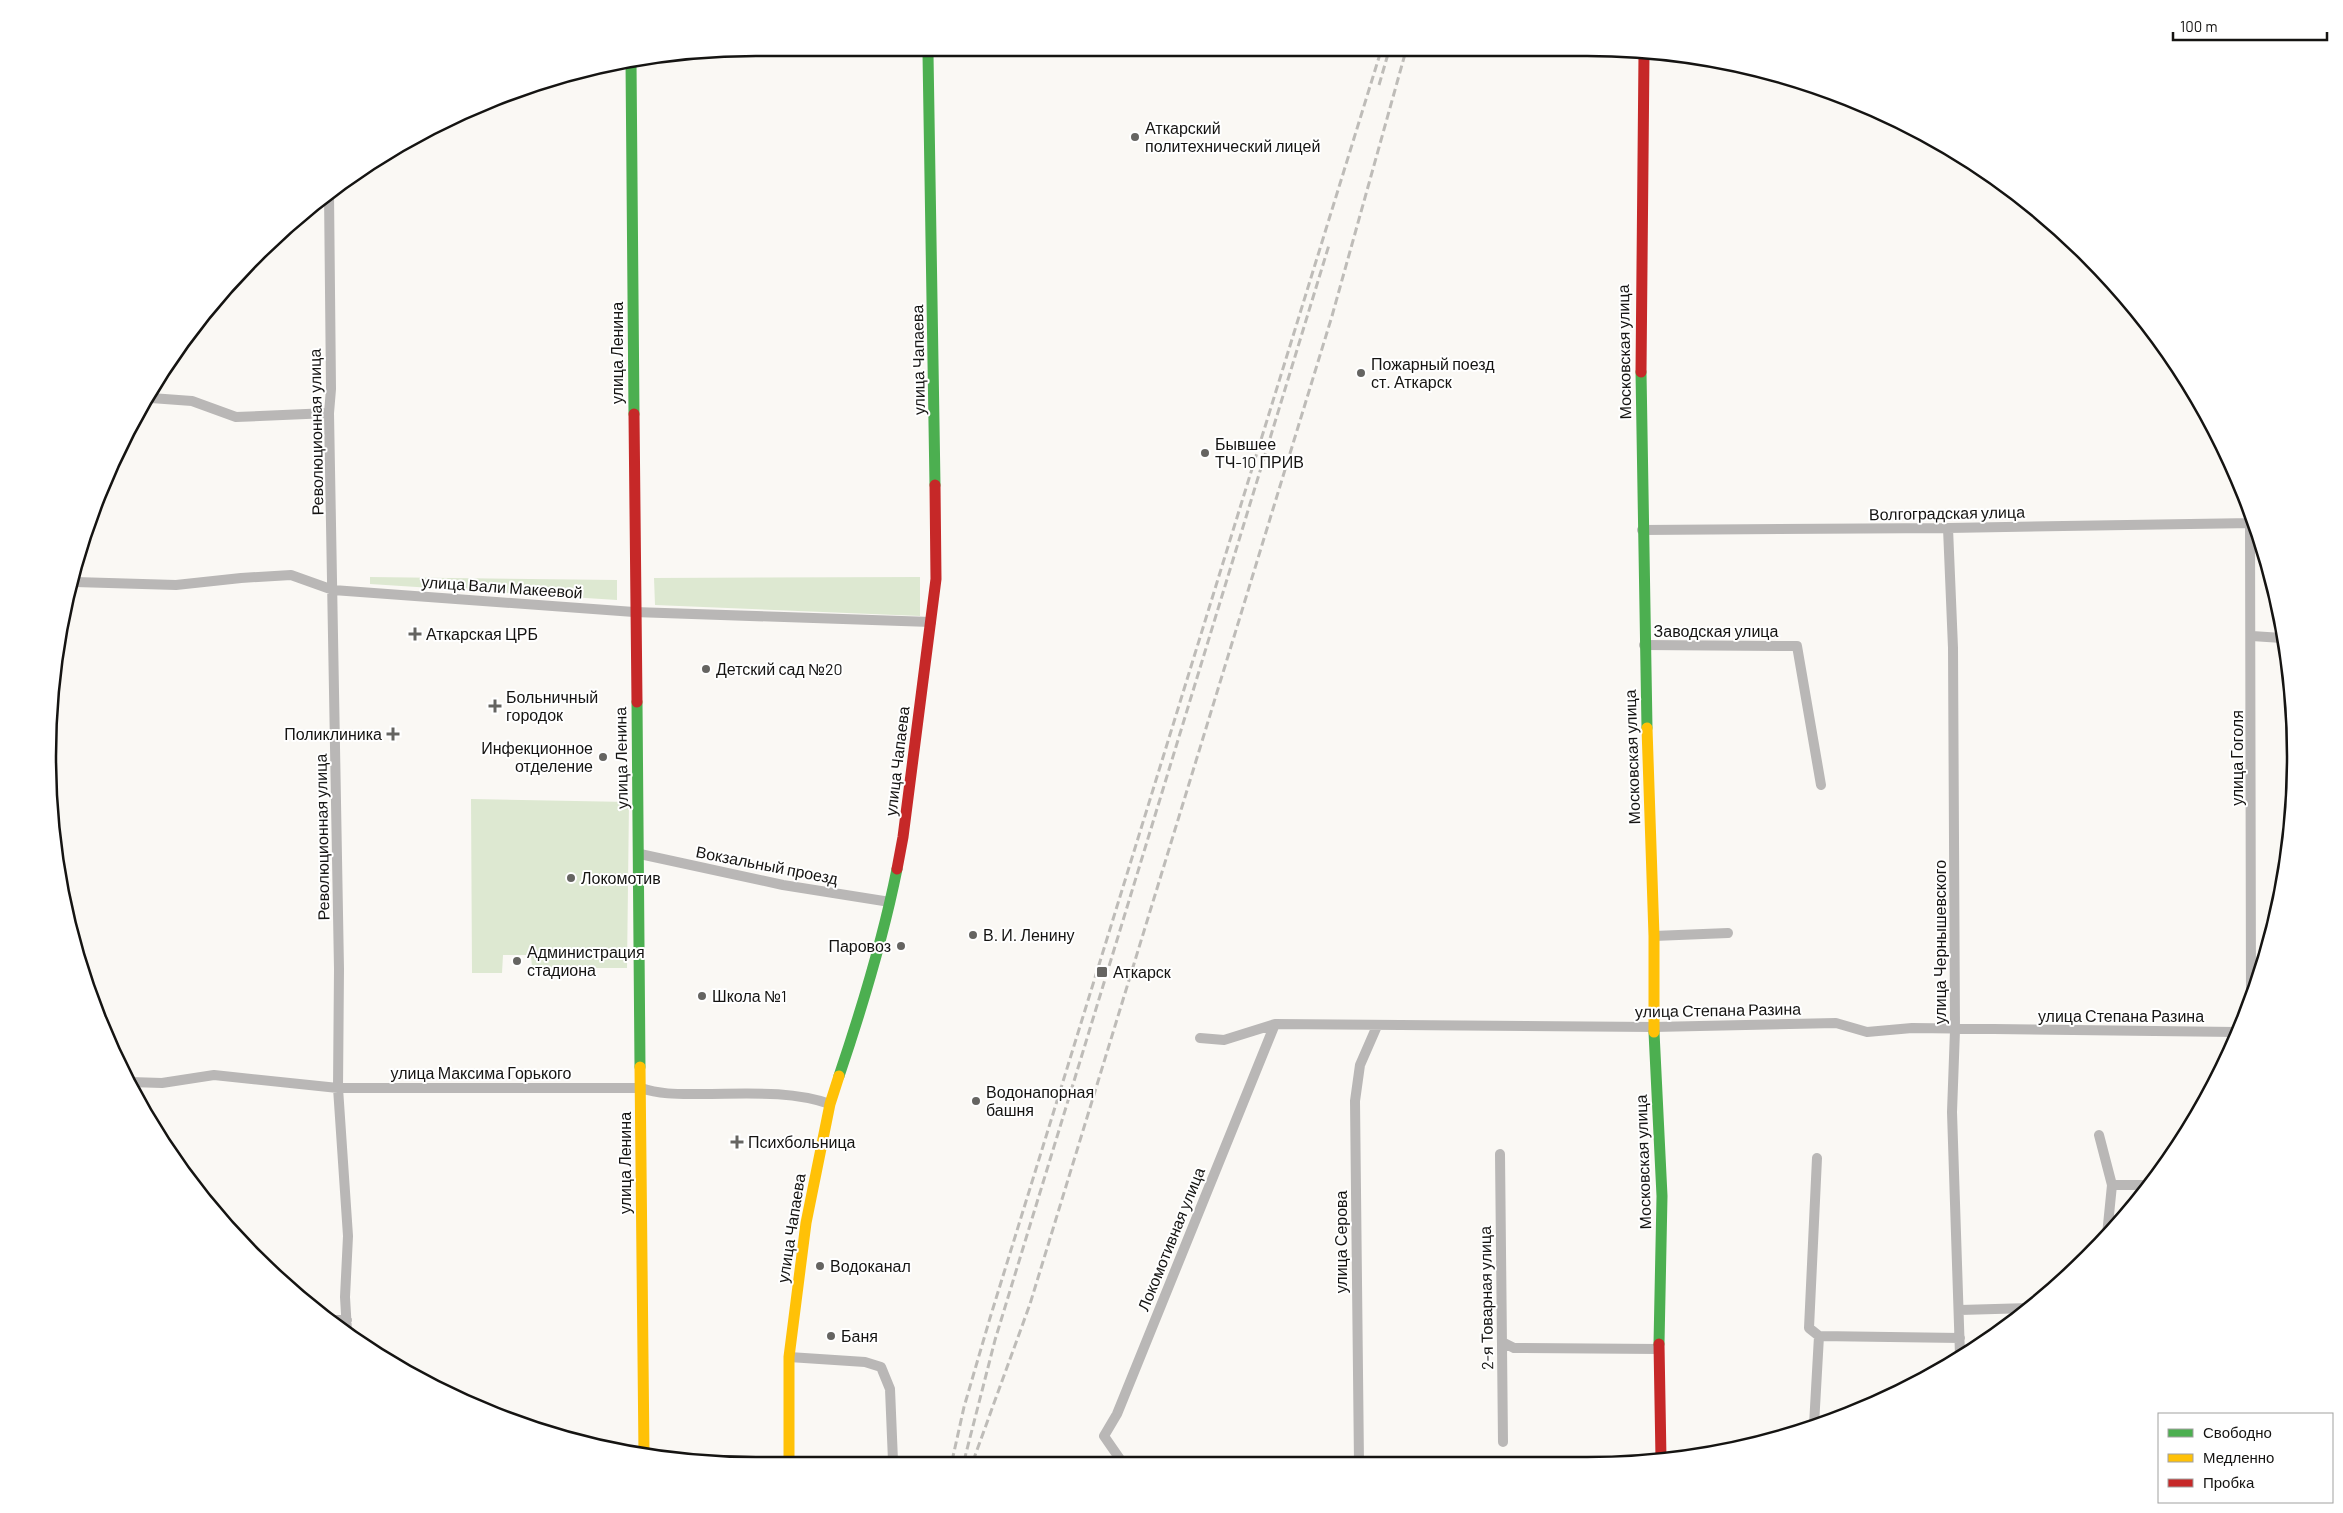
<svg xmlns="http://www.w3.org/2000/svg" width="2343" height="1513" font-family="Barlow,sans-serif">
  <rect width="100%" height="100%" fill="#faf8f4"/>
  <path fill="#dde8d1" d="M370,577L617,580V600L370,584Z
    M920,577V616L655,605L654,578Z
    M471,799L629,802L627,968H532L531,955H503L502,973H472Z"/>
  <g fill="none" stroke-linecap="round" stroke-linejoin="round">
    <path stroke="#b9b7b6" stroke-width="10" d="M329,193L331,389L329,413L339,969L338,1088L348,1236L345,1297L347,1331
      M147,396L151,398L192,401L236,417L329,413
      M2250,518L2251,999
      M1948,528L1953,648L1955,1030L1952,1112L1960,1355
      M1642,530L1948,528L2253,523
      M75,582L176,585L241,578L291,575L333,590L634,612L931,622
      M2252,636L2282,638
      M1644,645L1797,646L1821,785
      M640,854L783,885L890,902
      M1654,936L1728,933
      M1200,1038L1224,1040L1275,1024L1654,1027L1836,1023L1867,1032L1912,1028L2236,1032
      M130,1082L162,1083L214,1075L338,1088H641C661,1095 681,1094 702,1094C744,1094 789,1090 830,1104
      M2099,1135L2112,1185L2107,1235
      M1500,1154L1503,1442
      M2112,1185H2147
      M1960,1310L2030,1308
      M331,1320H347
      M1819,1336L1960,1338
      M1502,1342L1514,1348L1659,1349
      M789,1357L865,1362L881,1367L890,1389L893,1461
      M1814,1425L1819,1336L1809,1328L1817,1158
      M1122,1462L1104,1436L1117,1414L1275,1024
      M1359,1463L1355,1101L1360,1065L1377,1026"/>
    <path stroke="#4caf50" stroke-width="11" d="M928,54L935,485
      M631,61L634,414
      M1641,372L1647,728
      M637,702L640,1067
      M1654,1032L1662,1196L1659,1344
      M839,1076C862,1008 883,939 897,869"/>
    <path stroke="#ffc107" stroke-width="11" d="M1647,728L1654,936V1032
      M640,1067L644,1454
      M789,1460V1357L806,1223L830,1104L839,1076"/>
    <path stroke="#c62828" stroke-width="11" d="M1641,372L1644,54
      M634,414L637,702
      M897,869L903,837L936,579L935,485
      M1659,1344L1661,1459"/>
    <path stroke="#bebcb8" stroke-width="3" stroke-dasharray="8 4" stroke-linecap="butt" d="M1379,85L1388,54
      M952,1461L964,1407L990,1318L1380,54
      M964,1461L995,1340L1329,245
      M973,1461L1030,1304L1332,316L1405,54"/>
  </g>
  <g fill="#656461" stroke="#fff" stroke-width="2">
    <circle cx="1135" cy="137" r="5"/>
    <circle cx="1361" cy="373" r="5"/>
    <circle cx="1205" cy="453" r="5"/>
    <path d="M412.5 626.5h5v5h5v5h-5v5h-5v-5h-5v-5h5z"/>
    <circle cx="706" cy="669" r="5"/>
    <path d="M492.5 698.5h5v5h5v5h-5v5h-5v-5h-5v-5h5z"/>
    <path d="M390.5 726.5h5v5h5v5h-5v5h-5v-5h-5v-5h5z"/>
    <circle cx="603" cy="757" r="5"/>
    <circle cx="571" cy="878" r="5"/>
    <circle cx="973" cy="935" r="5"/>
    <circle cx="901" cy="946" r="5"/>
    <circle cx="517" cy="961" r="5"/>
    <rect x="1096" y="966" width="12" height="12" rx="2.5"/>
    <circle cx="702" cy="996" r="5"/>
    <circle cx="976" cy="1101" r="5"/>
    <path d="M734.5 1134.5h5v5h5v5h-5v5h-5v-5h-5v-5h5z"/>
    <circle cx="820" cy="1266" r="5"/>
    <circle cx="831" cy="1336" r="5"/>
  </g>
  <g text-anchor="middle" stroke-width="4" stroke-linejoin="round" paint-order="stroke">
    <g font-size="16" fill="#151412" stroke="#fff" text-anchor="start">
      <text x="1145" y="134">Аткарский<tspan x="1145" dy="18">политехнический лицей</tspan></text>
      <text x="1371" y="370">Пожарный поезд<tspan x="1371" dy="18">ст. Аткарск</tspan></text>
      <text x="1215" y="450">Бывшее<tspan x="1215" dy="18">ТЧ-10 ПРИВ</tspan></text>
      <text x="426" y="640">Аткарская ЦРБ</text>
      <text x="716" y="675">Детский сад №20</text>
      <text x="506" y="703">Больничный<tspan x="506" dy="18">городок</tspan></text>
      <text x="382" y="740" text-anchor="end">Поликлиника</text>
      <text x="593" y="754" text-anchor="end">Инфекционное<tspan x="593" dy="18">отделение</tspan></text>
      <text x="581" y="884">Локомотив</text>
      <text x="983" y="941">В. И. Ленину</text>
      <text x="891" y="952" text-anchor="end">Паровоз</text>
      <text x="527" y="958">Администрация<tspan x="527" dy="18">стадиона</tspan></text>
      <text x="1113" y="978">Аткарск</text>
      <text x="712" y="1002">Школа №1</text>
      <text x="986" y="1098">Водонапорная<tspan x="986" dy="18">башня</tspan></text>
      <text x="748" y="1148">Психбольница</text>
      <text x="830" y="1272">Водоканал</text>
      <text x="841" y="1342">Баня</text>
    </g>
    <g font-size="16" fill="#151412" stroke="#fff">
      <text transform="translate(1624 352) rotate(-91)" y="6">Московская улица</text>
      <text transform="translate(617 353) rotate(-90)" y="6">улица Ленина</text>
      <text transform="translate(918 360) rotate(-91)" y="6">улица Чапаева</text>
      <text transform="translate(316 432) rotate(-91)" y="6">Революционная улица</text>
      <text transform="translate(1947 513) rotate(-1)" y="6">Волгоградская улица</text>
      <text transform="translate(502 587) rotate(4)" y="6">улица Вали Макеевой</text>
      <text x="1716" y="637">Заводская улица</text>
      <text transform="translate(1632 757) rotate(-92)" y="6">Московская улица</text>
      <text transform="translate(621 758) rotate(-91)" y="6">улица Ленина</text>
      <text transform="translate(2237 758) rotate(-90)" y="6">улица Гоголя</text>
      <text transform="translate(897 761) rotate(-83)" y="6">улица Чапаева</text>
      <text transform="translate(322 837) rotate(-91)" y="6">Революционная улица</text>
      <text transform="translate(767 865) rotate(11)" y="6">Вокзальный проезд</text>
      <text transform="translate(1940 942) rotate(-90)" y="6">улица Чернышевского</text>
      <text transform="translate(1718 1010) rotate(-1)" y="6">улица Степана Разина</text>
      <text x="2121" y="1022">улица Степана Разина</text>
      <text x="481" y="1079">улица Максима Горького</text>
      <text transform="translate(1643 1162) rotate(-92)" y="6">Московская улица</text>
      <text transform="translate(625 1163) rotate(-90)" y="6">улица Ленина</text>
      <text transform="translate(791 1228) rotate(-81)" y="6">улица Чапаева</text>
      <text transform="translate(1171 1239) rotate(-68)" y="6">Локомотивная улица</text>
      <text transform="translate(1341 1242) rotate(-90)" y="6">улица Серова</text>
      <text transform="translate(1486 1298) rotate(-91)" y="6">2-я Товарная улица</text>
    </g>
  </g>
  <path d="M0 0H2343V1513H0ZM756 56H1587A700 700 0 0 1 2287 756V757A700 700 0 0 1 1587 1457H756A700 700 0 0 1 56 757V756A700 700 0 0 1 756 56Z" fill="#fff" fill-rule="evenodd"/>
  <path fill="none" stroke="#151412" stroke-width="2.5" d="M756 56H1587A700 700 0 0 1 2287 756V757A700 700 0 0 1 1587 1457H756A700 700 0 0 1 56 757V756A700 700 0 0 1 756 56Z"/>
  <rect x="2158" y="1413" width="175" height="90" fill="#ffffff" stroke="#a1a1a0"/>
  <rect x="2168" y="1429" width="25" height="8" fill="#4caf50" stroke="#a1a1a0"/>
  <text x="2203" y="1438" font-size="15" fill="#151412">Свободно</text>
  <rect x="2168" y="1454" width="25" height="8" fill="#ffc107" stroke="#a1a1a0"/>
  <text x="2203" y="1463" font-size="15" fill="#151412">Медленно</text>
  <rect x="2168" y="1479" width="25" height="8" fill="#c62828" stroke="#a1a1a0"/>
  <text x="2203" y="1488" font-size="15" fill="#151412">Пробка</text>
  <path d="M2173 32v8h154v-8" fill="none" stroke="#151412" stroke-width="2.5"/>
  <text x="2180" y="32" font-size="15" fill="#151412" stroke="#ffffff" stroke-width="4" paint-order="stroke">100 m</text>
</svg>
